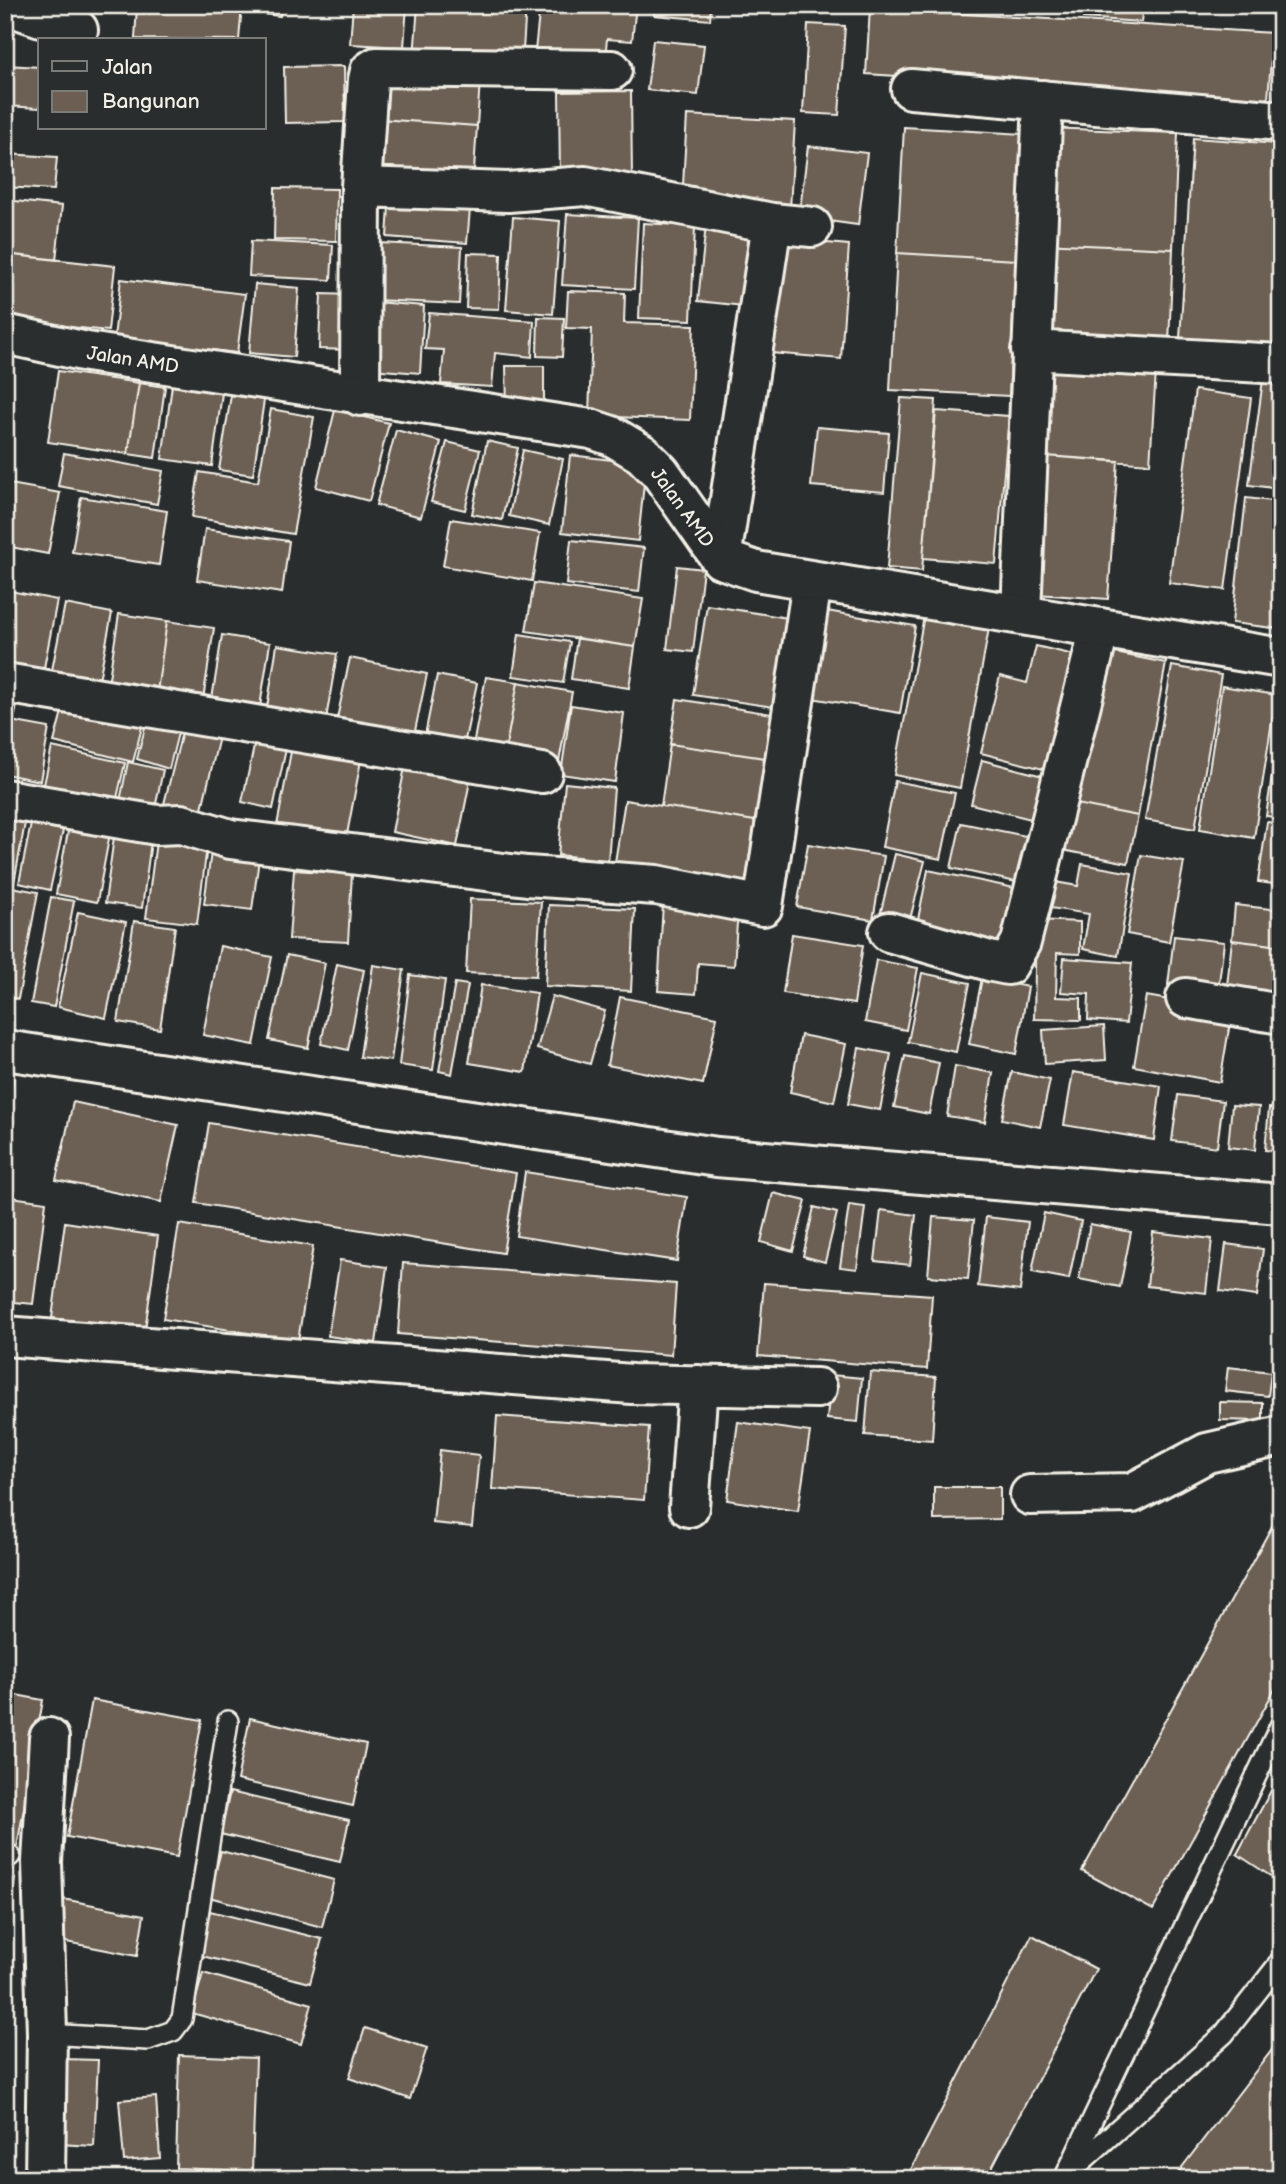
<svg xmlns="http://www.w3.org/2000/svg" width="1286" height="2184" font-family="'Balsamiq Sans',sans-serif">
  <rect width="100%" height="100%" fill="#2a2d2e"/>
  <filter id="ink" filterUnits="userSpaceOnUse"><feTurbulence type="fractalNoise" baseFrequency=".0143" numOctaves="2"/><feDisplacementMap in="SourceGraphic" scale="14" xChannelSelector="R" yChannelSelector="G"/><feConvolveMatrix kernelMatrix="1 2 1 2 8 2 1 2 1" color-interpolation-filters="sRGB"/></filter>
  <g filter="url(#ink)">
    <path fill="#6c5e53" stroke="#f4f1e8" stroke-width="2" d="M137,5H242L239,40L135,39Z
      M250,5H281L280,16L250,12Z
      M353,5H407L404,47L350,44Z
      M418,5H526L522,65L414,57Z
      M540,5H636L632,41L607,39L604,68L534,60Z
      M655,5H711L710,20L654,15Z
      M746,5H813L812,13Z
      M1084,5H1143L1141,22L1083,18Z
      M870,8L1273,33L1268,99L866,74Z
      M808,24L845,26L839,115L803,113Z
      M1278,33H1281V109H1274Z
      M653,40L704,45L698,95L647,90Z
      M5,65L40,67V108L5,106Z
      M344,66L345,122L285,123L284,67Z
      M382,72L480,79L477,126L379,119Z
      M631,91L632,177L560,178L559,92Z
      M687,115L795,121L790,209L682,203Z
      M379,119L477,126L473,185L374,177Z
      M904,127L1023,134L1016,260L897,253Z
      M1047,128L1178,133L1173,249L1042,243Z
      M1193,138L1281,144V345L1180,338Z
      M808,146L867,153L858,225L799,217Z
      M5,154L57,157L54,190L5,187Z
      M275,188L337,189L336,241L274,240Z
      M390,192L471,198L467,243L387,237Z
      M5,200L62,206L56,260L5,254Z
      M567,214L638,218L634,289L562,285Z
      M513,217L560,221L553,314L506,310Z
      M643,223L695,226L691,320L639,318Z
      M706,224L761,230L753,307L698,301Z
      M781,239L849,245L841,359L771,353Z
      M251,241L333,245L331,280L249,276Z
      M378,243L462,247L459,304L375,300Z
      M1042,243L1173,249L1169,343L1038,338Z
      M468,253L501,254L499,309L466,308Z
      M897,253L1016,260L1009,396L890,390Z
      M5,254L115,266L108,331L5,320Z
      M121,279L245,294L237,353L114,338Z
      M255,284L299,288L294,357L249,353Z
      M568,291L625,293L624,323L694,325L690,420L589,416L592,329L566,328Z
      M321,294L353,295L351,350L319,349Z
      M375,302L424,306L420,373L370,369Z
      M429,313L534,321L532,357L495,353L492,387L441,384L444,350L425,349Z
      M538,317L564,318L562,357L537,356Z
      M1053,364L1156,371L1150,464L1046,456Z
      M506,366H544V408H507Z
      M58,371L139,383L128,454L48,442Z
      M1264,372L1281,374V489L1249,485Z
      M139,383L165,387L155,458L128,454Z
      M172,385L222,393L212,466L162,459Z
      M1195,390L1251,398L1225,590L1169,583Z
      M231,395L264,400L253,475L219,470Z
      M901,398L936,400L922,571L887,568Z
      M271,409L314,417L293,534L192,517L199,472L258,482Z
      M335,410L389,423L369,501L316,487Z
      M936,411L1009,416L996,564L923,558Z
      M817,427L889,433L884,492L811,486Z
      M396,430L441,442L421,517L376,505Z
      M487,441L518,448L502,520L472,514Z
      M447,442L480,450L465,510L431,502Z
      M523,450L563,459L549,525L509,516Z
      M64,453L163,471L157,504L58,486Z
      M570,455L646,464L638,541L562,532Z
      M1046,456L1118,461L1108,599L1036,594Z
      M5,483L60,493L48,554L5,546Z
      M81,497L167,511L159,565L72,552Z
      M1246,498L1281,502V629L1232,623Z
      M451,519L540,533L532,581L443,566Z
      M205,529L289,541L282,593L197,580Z
      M571,540L644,548L639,592L566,584Z
      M677,566L703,569L693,652L667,649Z
      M534,583L643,599L635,647L526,631Z
      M10,591L57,600L43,673L5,666V617Z
      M65,604L112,613L98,685L51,675Z
      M707,605L788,618L774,707L693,695Z
      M815,609L915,626L900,713L800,696Z
      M119,614L167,621L156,699L107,691Z
      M924,616L989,628L960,788L894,775Z
      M167,621L214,628L202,706L156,699Z
      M519,634L570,642L563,683L513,676Z
      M222,635L270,643L258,719L210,712Z
      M577,638L635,647L629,688L571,679Z
      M277,645L337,654L324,731L265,720Z
      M1036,646L1087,658L1059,773L981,753L1000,676L1027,683Z
      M1100,650L1166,663L1138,816L1071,803Z
      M350,658L427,674L412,745L335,728Z
      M1172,666L1221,675L1195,829L1145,820Z
      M437,675L477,683L463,749L424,740Z
      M486,677L518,682L504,757L472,751Z
      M518,682L572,692L558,767L504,757Z
      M1222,686L1276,695L1254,838L1200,829Z
      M5,687L20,690L15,715L5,713Z
      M677,699L772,714L765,758L670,744Z
      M65,700L144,719L133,762L54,742Z
      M571,705L624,713L615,782L561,774Z
      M1281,715V818L1266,816Z
      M5,720L49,728L40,781L5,774Z
      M147,720L179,729L169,769L137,759Z
      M183,728L219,737L199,821L162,812Z
      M293,741L362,755L345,845L276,831Z
      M255,742L286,749L273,809L242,802Z
      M670,744L765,758L755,821L661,806Z
      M52,747L125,763L114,811L42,794Z
      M407,757L472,771L457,846L392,832Z
      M982,760L1054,779L1043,822L971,804Z
      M128,762L163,770L153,818L118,811Z
      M895,781L955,793L941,859L882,847Z
      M565,783L614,788L608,860L558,855Z
      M625,800L755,821L746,882L615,862Z
      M1071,803L1138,816L1128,863L1062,850Z
      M33,814L65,821L50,890L19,883Z
      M5,819L25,823L14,883L5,881Z
      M70,821L111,828L97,902L56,894Z
      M1267,822L1281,824V885L1258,882Z
      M961,823L1031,837L1021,883L951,868Z
      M115,829L152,834L142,908L105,903Z
      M156,841L207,847L197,924L146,918Z
      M808,844L884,856L873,920L797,907Z
      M211,852L259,859L252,910L204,904Z
      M895,854L925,861L909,923L880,915Z
      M1141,855L1184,862L1169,942L1127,934Z
      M1082,864L1132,873L1118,956L1083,949L1089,914L1044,907L1049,881L1078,886Z
      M294,870L352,874L348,942L289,939Z
      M928,870L1024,890L1010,953L915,934Z
      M12,887L38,892L18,999L5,996V922Z
      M51,897L74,901L54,1007L31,1003Z
      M470,899L541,902L536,976L466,973Z
      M663,903L738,908L734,966L698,963L696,994L658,991Z
      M549,905L635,909L631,991L545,986Z
      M1235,905L1281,910V946L1232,940Z
      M78,912L126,922L106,1018L58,1007Z
      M1036,920L1080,922V954L1057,953L1056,997L1081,998V1020L1034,1019Z
      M134,921L175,927L160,1029L118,1022Z
      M792,934L863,945L854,1004L783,993Z
      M1174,936L1224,942L1218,991L1168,985Z
      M1232,940L1281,946V1001L1226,995Z
      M220,946L272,957L254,1045L203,1035Z
      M287,955L325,963L308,1048L269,1040Z
      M1064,958L1132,963L1126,1023L1088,1020L1089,994L1061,992Z
      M876,960L918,968L906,1030L865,1022Z
      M337,964L364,970L348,1050L321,1044Z
      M373,965L404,970L391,1061L360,1057Z
      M922,973L970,983L956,1052L908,1042Z
      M410,975L445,980L433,1070L399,1065Z
      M982,978L1028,987L1016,1054L969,1044Z
      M455,983L468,985L452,1074L439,1071Z
      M481,985L537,993L525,1072L469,1063Z
      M552,996L605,1011L590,1064L537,1049Z
      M1146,996L1232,1011L1220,1082L1134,1066Z
      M620,997L717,1017L703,1084L607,1065Z
      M1104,1026L1106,1060L1045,1064L1043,1030Z
      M801,1035L846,1044L834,1102L790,1092Z
      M859,1048L891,1054L880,1110L848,1104Z
      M905,1056L939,1063L929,1114L894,1107Z
      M955,1066L993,1073L985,1122L947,1116Z
      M1012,1072L1050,1080L1040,1127L1002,1119Z
      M1073,1072L1161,1086L1154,1140L1064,1125Z
      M5,1079H13L5,1151Z
      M1178,1095L1223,1101L1217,1147L1172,1141Z
      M73,1102L178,1125L161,1202L56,1180Z
      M1232,1105L1259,1107L1255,1150L1228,1147Z
      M1269,1108L1281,1109V1151L1265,1150Z
      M209,1123L516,1173L503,1253L196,1203Z
      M525,1172L687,1197L677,1261L516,1236Z
      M773,1193L806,1201L793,1251L761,1242Z
      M5,1196L46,1202L33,1304L5,1301Z
      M849,1205L865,1207L857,1269L840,1267Z
      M814,1207L837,1213L825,1262L803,1256Z
      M881,1210L916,1215L910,1265L875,1261Z
      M1044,1213L1081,1221L1069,1279L1032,1272Z
      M933,1217L974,1220L968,1279L928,1276Z
      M986,1217L1028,1222L1020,1291L978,1286Z
      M65,1222L158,1236L145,1330L52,1318Z
      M179,1224L313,1246L298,1341L163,1319Z
      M1090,1224L1131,1232L1120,1287L1079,1279Z
      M1153,1232L1212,1239L1206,1293L1147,1286Z
      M1226,1244L1263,1249L1257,1296L1220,1291Z
      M1279,1248L1281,1249V1295H1274Z
      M340,1260L387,1267L376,1343L328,1336Z
      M403,1263L676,1284L671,1355L398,1334Z
      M764,1283L932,1295L927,1369L758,1356Z
      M1228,1367L1271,1372L1268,1396L1225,1391Z
      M870,1372L936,1377L932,1440L865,1435Z
      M831,1375L862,1378L858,1422L827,1419Z
      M1220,1402L1263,1403V1421L1220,1420Z
      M497,1416L649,1427L644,1500L492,1489Z
      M738,1422L810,1432L798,1511L727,1500Z
      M440,1450L479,1455L472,1527L433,1523Z
      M934,1487H1000V1519L934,1520Z
      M1281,1510V1678L1153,1910L1082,1871Z
      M5,1693L43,1700L17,1847L5,1845Z
      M92,1700L202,1720L177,1857L67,1837Z
      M250,1718L366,1744L353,1806L237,1780Z
      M1281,1772V1883L1237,1854Z
      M230,1792L349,1820L340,1862L220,1834Z
      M221,1851L334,1880L322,1927L209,1897Z
      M5,1877L15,1878L5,1940Z
      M63,1899L144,1915L137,1956L56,1940Z
      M210,1911L322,1939L310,1983L198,1955Z
      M1032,1935L1096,1969L986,2179H906Z
      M203,1973L312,2004L301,2044L192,2013Z
      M5,2022H11L5,2145Z
      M365,2028L427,2048L410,2099L349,2078Z
      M1281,2038V2179H1173Z
      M179,2055L256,2058L252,2171L176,2168Z
      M61,2059L98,2060L94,2146L58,2144Z
      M156,2097L160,2158L124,2161L119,2100Z"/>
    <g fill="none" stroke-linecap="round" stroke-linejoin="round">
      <defs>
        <path id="service" d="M5,1855L10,1856
          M47,2034L148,2040L173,2031L182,2019L228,1721
          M1070,2172L1224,2034L1281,1961
          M1064,2179L1281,1724"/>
        <path id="minor" d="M7,5L78,30
          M911,89L1281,121
          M361,187L368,80L370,71L376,67L612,70
          M1031,350L1281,364
          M360,396L361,187L508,192L585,186L772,223L812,227
          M721,559L772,223
          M1021,613L1043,100
          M5,683L542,773
          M5,799L157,825L181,824L230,839L527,876L656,885L763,906L812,582
          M889,932L993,962L1008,965L1021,942L1100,628
          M1186,998L1281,1014
          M5,1050L717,1157L1281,1204
          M5,1336L632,1384L817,1388
          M1030,1495L1132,1493L1207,1453L1281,1436
          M689,1507L698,1385
          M45,2179L47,2034L42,1862L49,1738"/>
        <path id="tertiary" d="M5,334L87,352L591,429L612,436L642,454L660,472L721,559L756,571L1281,658"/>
      </defs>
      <use href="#service" stroke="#f4f1e8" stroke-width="24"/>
      <use href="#minor" stroke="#f4f1e8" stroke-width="44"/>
      <use href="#tertiary" stroke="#f4f1e8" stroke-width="44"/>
      <use href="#service" stroke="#2a2d2e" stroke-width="19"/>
      <use href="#minor" stroke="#2a2d2e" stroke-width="38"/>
      <use href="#tertiary" stroke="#2a2d2e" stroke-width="38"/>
    </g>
  </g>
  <g text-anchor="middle" stroke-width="5" stroke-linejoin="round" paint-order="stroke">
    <g font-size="19" fill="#f4f1e8" stroke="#2a2d2e">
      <text transform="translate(133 359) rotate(9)" y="7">Jalan AMD</text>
      <text transform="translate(683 507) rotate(54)" y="7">Jalan AMD</text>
    </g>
  </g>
  <rect width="1286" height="2184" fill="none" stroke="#2a2d2e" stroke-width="28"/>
  <rect x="14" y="14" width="1258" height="2156" fill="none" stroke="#f4f1e8" stroke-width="2.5" filter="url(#ink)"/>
  <rect x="38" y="38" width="228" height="91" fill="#2a2d2e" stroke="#7b7b78" stroke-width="2"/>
  <rect x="52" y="61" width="35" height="10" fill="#2a2d2e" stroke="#7b7b78" stroke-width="2"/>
  <text x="102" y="74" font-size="21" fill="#f4f1e8">Jalan</text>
  <rect x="52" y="91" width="35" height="21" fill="#6c5e53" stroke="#7b7b78" stroke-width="2"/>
  <text x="102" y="108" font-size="21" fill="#f4f1e8">Bangunan</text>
</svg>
